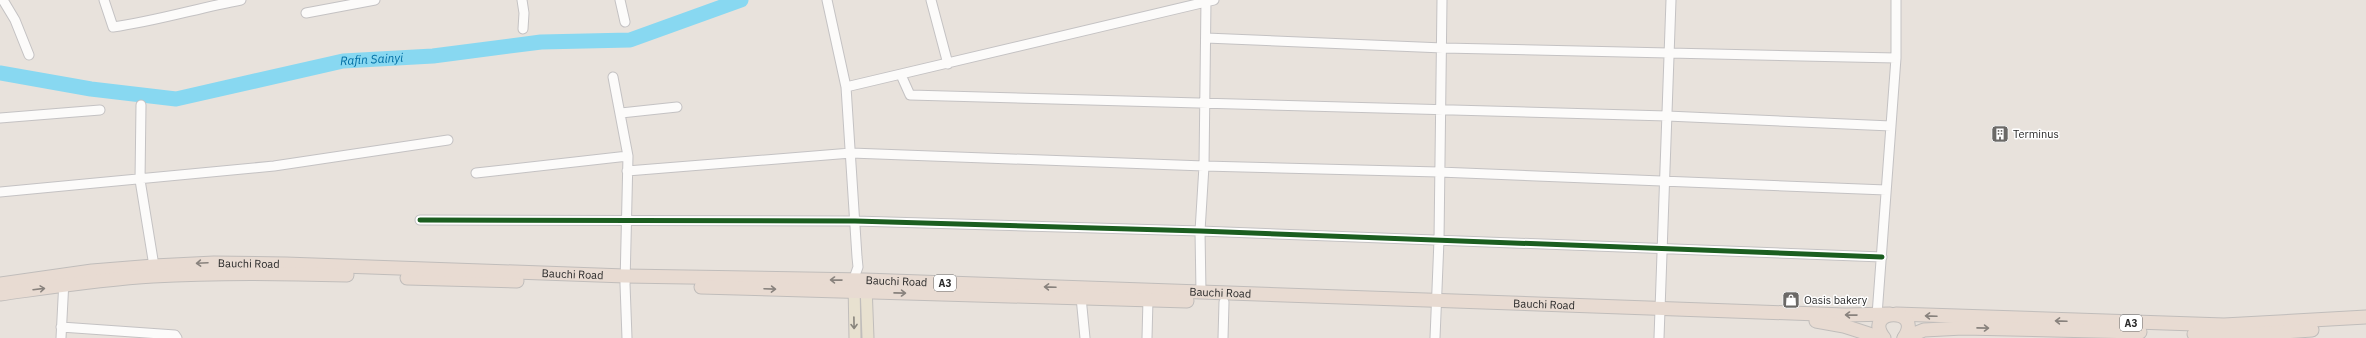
<svg xmlns="http://www.w3.org/2000/svg" width="2366" height="338" font-family="'IBM Plex Sans',sans-serif">
  <rect width="100%" height="100%" fill="#e8e2dc"/>
  <g fill="none" stroke-linecap="round" stroke-linejoin="round">
    <path stroke="#88d8f1" stroke-width="15" id="s1" d="M0,73L91,89L176,99L343,61L433,56L541,42L630,40L741,0"/>
    <defs>
      <path id="minor" d="M3,0L15,20L29,55
        M104,0L113,27C157,21 198,8 241,0
        M522,0L524,13L523,29
        M620,0L625,22
        M827,0L846,87L857,257L858,267L853,281
        M931,0L948,64
        M306,13L375,0
        M1206,38L1443,48L1896,58
        M901,75L910,95L1667,116L1891,126
        M613,77L628,156L625,284L627,338
        M846,87L1214,0
        M141,105L140,180L154,266
        M621,113L677,107
        M0,118L100,110
        M627,171L851,153L1204,166L1439,172L1886,190
        M476,173L628,156
        M0,192L274,166L448,140
        M420,220L855,221L1200,231L1882,257
        M1201,292L1200,231L1204,166L1206,0
        M1081,297L1085,338
        M1877,315L1896,58V0
        M61,327L175,335L177,338
        M61,338L64,280
        M1147,338L1148,299
        M1223,338L1224,302
        M1435,338L1439,240L1442,0
        M1659,338L1671,0"/>
      <path id="major" d="M854,283L855,338
        M866,285L868,338"/>
      <g id="highway">
        <path d="M407,278L517,281"/>
        <path id="s2" d="M0,284L92,271L154,266L214,263L286,264L625,276L865,280L1845,315L1890,314"/>
        <path d="M701,287L1187,301"/>
        <path d="M0,294C51,287 102,279 153,276C218,272 283,273 347,275"/>
        <path d="M1896,314L2224,325L2366,317"/>
        <path d="M1816,321L1844,326L1881,338"/>
        <path d="M2194,334H2254L2312,330"/>
        <path d="M1884,338C1861,308 1925,306 1904,338"/>
        <path d="M1904,338L1924,330L1963,328L2140,332"/>
      </g>
    </defs>
    <use href="#minor" stroke="#c4c2c3" stroke-width="11"/>
    <use href="#major" stroke="#c0bdbb" stroke-width="13"/>
    <use href="#highway" stroke="#c0bdbb" stroke-width="15"/>
    <use href="#minor" stroke="#fcfbfa" stroke-width="9"/>
    <use href="#major" stroke="#e8e1d0" stroke-width="11"/>
    <use href="#highway" stroke="#e8dbd2" stroke-width="13"/>
    <defs>
      <path id="cycleway" d="M420,220L855,221L1200,231L1882,257"/>
    </defs>
    <use href="#cycleway" stroke="#fff" stroke-width="8"/>
    <use href="#cycleway" stroke="#1b5e20" stroke-width="5"/>
  </g>
  <defs><path id="oneway-shaft" d="M-6 0H5M1.5-3L5.5 0L1.5 3" fill="none" stroke-width="1.6" stroke-linecap="round" stroke-linejoin="round"/></defs>
  <g stroke="#88827d">
    <use href="#oneway-shaft" transform="translate(202 263) rotate(177)"/>
    <use href="#oneway-shaft" transform="translate(836 280) rotate(-179)"/>
    <use href="#oneway-shaft" transform="translate(1050 287) rotate(-178)"/>
    <use href="#oneway-shaft" transform="translate(39 289) rotate(-7)"/>
    <use href="#oneway-shaft" transform="translate(770 289) rotate(2)"/>
    <use href="#oneway-shaft" transform="translate(900 293) rotate(1)"/>
    <use href="#oneway-shaft" transform="translate(1851 315) rotate(-179)"/>
    <use href="#oneway-shaft" transform="translate(1931 316) rotate(-178)"/>
    <use href="#oneway-shaft" transform="translate(2061 321) rotate(-178)"/>
    <use href="#oneway-shaft" transform="translate(1983 328) rotate(1)"/>
  </g>
  <use stroke="#88847c" href="#oneway-shaft" transform="translate(854 323) rotate(89)"/>
  <defs>
    <symbol id="building-square" viewBox="-11 -11 22 22"><rect x="-9" y="-9" width="18" height="18" rx="4" fill="#6b6967" stroke="#fff"/><path d="M-4-6H4V6H1V3H-1V6H-4ZM-2.5-4.3h1.7v1.8h-1.7ZM.8-4.3h1.7v1.8H.8ZM-2.5-1h1.7V.8h-1.7ZM.8-1h1.7V.8H.8Z" fill="#fff"/></symbol>
    <symbol id="shop-square" viewBox="-11 -11 22 22"><rect x="-9" y="-9" width="18" height="18" rx="4" fill="#6b6967" stroke="#fff"/><path d="M-5-2.5h2.3a2.7 3.5 0 0 1 5.4 0H5L5.5 6h-11ZM-1.5-2.5h3a1.5 2.3 0 0 0-3 0Z" fill="#fff"/></symbol>
  </defs>
  <g fill-rule="evenodd">
    <use href="#building-square" x="1990" y="124" width="20" height="20"/>
    <use href="#shop-square" x="1781" y="290" width="20" height="20"/>
  </g>
  <g text-anchor="middle" stroke-width="3" stroke-linejoin="round" paint-order="stroke">
    <g fill="#fff" stroke="#686868" stroke-width="1">
      <rect x="934" y="275" width="22" height="16" rx="3"/>
      <rect x="2120" y="315" width="22" height="16" rx="3"/>
    </g>
    <g font-size="10" font-weight="bold" fill="#282828">
      <text x="945" y="287">A3</text>
      <text x="2131" y="327">A3</text>
    </g>
    <g font-size="11" fill="#282828" stroke="#fff" text-anchor="start">
      <text x="2013" y="138">Terminus</text>
      <text x="1804" y="304">Oasis bakery</text>
    </g>
    <g font-size="11" fill="#282828" stroke="#fff">
      <text dy="4" stroke="none"><textPath href="#s2" startOffset="250">Bauchi Road</textPath></text>
      <text dy="4" stroke="none"><textPath href="#s2" startOffset="574">Bauchi Road</textPath></text>
      <text dy="4" stroke="none"><textPath href="#s2" startOffset="898">Bauchi Road</textPath></text>
      <text dy="4" stroke="none"><textPath href="#s2" startOffset="1222">Bauchi Road</textPath></text>
      <text dy="4" stroke="none"><textPath href="#s2" startOffset="1546">Bauchi Road</textPath></text>
    </g>
    <g font-size="12" font-style="italic" fill="#006ea4" stroke="#fff">
      <text dy="4" stroke="none"><textPath href="#s1" startOffset="378">Rafin Sainyi</textPath></text>
    </g>
  </g>
</svg>
